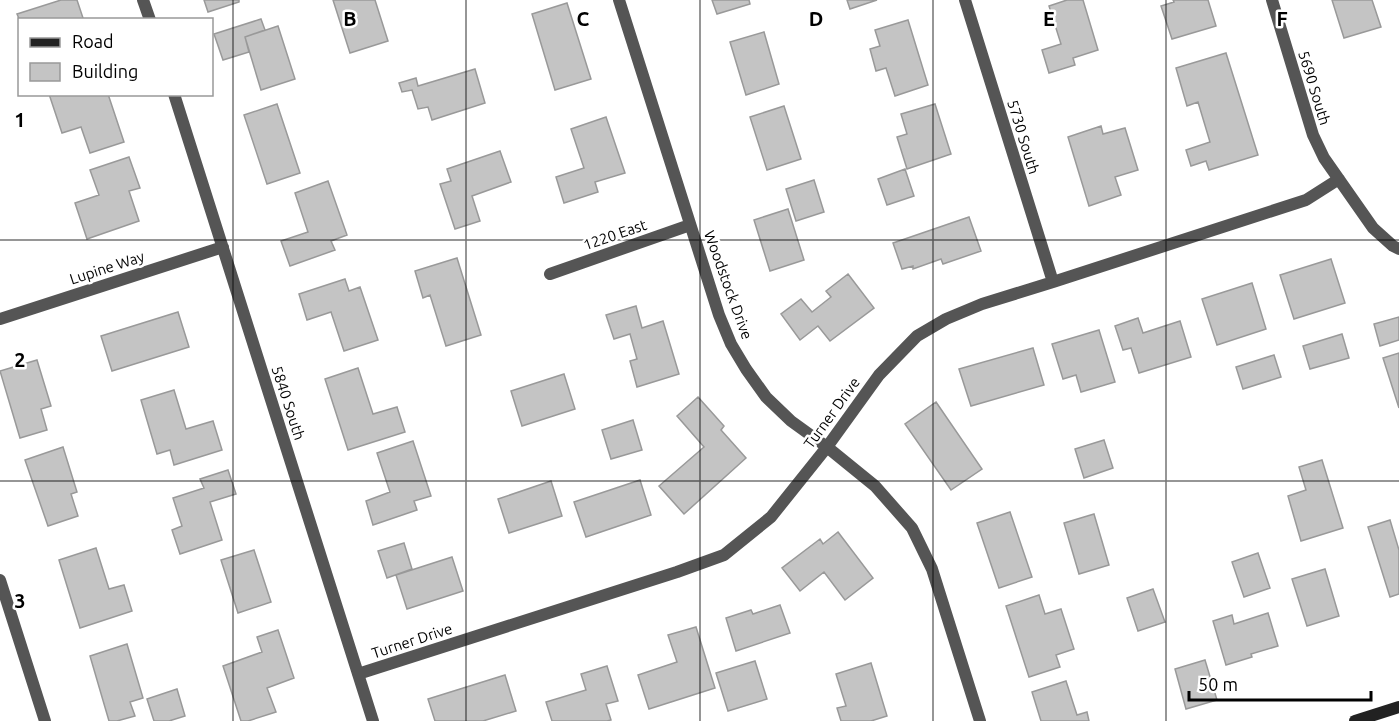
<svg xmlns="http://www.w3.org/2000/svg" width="1399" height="721" font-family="Ubuntu,sans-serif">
  <rect width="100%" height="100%" fill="#fff"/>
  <path fill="#c4c4c4" stroke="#999" stroke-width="1.5" d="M61,0H77L83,18L78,20H20V21L17,14Z
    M204,0H239V2L208,12Z
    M333,0H375L388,41L350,53Z
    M712,0H749L750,4L717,14Z
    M847,0H877L850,9Z
    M1067,0H1083L1098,50L1073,58L1075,65L1049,73L1042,50L1061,44L1049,6Z
    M1173,0H1208L1216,26L1172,39L1161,6L1174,2Z
    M1332,0H1372L1381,27L1344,38Z
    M567,3L591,79L555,90L532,14Z
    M261,19L265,30L245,37L249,52L223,60L214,34Z
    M908,20L928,85L895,96L886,68L876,71L870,49L880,46L875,30Z
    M278,26L295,79L261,90L245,37Z
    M764,32L779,84L746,95L730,42Z
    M1226,53L1258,155L1209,170L1206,161L1191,166L1186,150L1210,142L1198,102L1187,106L1176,68Z
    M475,69L485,103L432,120L428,107L418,109L412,90L402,92L399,83L416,78L418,86Z
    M49,94H108L124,142L90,153L81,127L62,133Z
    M277,104L300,173L267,184L244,115Z
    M935,104L951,154L907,169L897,137L907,134L901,114Z
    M784,106L801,159L767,170L750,117Z
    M606,117L625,173L595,182L598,192L564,203L556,177L584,168L571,129Z
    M1101,126L1103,134L1125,128L1138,170L1115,177L1121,195L1089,206L1068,137Z
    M500,151L511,182L472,196L480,221L455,229L440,184L451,181L447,169Z
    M129,157L140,188L129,191L139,221L87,239L75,203L99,195L90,170Z
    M905,169L914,196L887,205L878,179Z
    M814,180L824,212L796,221L786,189Z
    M328,181L347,235L331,241L335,250L290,266L281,241L308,232L295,193Z
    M788,209L804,260L770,271L754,220Z
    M969,217L981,251L943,264L941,259L913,269V266L902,269L893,243Z
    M457,258L481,335L446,346L430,295L423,298L415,271Z
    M1331,259L1345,303L1294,319L1280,275Z
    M848,274L874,308L830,341L818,326L800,340L781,314L801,299L812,312L831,297L826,291Z
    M345,279L349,291L360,287L378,340L344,351L331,312L307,320L299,294Z
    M1252,283L1266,329L1217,345L1202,299Z
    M636,306L642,328L663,321L679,374L637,387L630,361L637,359L630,334L614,339L606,315Z
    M178,312L189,347L112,371L101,336Z
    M1399,317V340L1380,346L1374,324Z
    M1138,318L1143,333L1180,321L1191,357L1139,373L1131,348L1123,350L1115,326Z
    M1099,330L1115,382L1081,392L1076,375L1063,379L1052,344Z
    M1342,334L1349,358L1310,369L1303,346Z
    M1033,348L1044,385L971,406L959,369Z
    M1399,353V408L1383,358Z
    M1274,355L1281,377L1243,389L1236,367Z
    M37,360L51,406L41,409L47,430L20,438L0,371Z
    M358,368L373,414L397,407L405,432L348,450L325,379Z
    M564,374L575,409L522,426L511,391Z
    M174,390L186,429L213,421L222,450L174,465L170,450L157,454L141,400Z
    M698,397L724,426L721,430L746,458L684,514L659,486L704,447L677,416Z
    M936,402L982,469L951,490L905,424Z
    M633,420L642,450L611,459L602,430Z
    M1104,440L1113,468L1084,478L1075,449Z
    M413,441L431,496L414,501L417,510L373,525L366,501L390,492L377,453Z
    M63,447L77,492L71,494L78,516L48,526L25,460Z
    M1322,460L1343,528L1301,541L1288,496L1306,490L1299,467Z
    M228,470L236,494L210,502L222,540L180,554L172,530L182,526L173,498L204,488L200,479Z
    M640,480L651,515L586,537L574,502Z
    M551,481L562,516L509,533L498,499Z
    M1010,512L1032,577L999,588L977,523Z
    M1094,514L1109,565L1079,574L1064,523Z
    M1390,520L1399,550V594L1390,597L1368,527Z
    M838,532L873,578L845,600L824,572L800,591L782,568L820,539L823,544Z
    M404,543L412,569L387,578L378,551Z
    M96,548L109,589L124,585L132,611L80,628L59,560Z
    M254,550L271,602L238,613L221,560Z
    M1258,553L1270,588L1244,597L1232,562Z
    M452,557L463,591L407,609L396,575Z
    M1325,569L1339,616L1307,626L1292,579Z
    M1153,589L1165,622L1138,631L1127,598Z
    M1039,595L1045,614L1061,609L1074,649L1056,655L1060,667L1029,677L1006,606Z
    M780,605L790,633L736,651L726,618L751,610L753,614Z
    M1268,613L1278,646L1251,654L1252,657L1226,665L1213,621L1232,615L1234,624Z
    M696,627L715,688L649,709L638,675L677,662L668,635Z
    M278,630L294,678L267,688L276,712L248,721H241L223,666L262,652L257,637Z
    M127,644L143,698L130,702L135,716L117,721H109L90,656Z
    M1205,660L1217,700L1186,709L1175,669Z
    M755,661L767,699L728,711L716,673Z
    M871,663L887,716L871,721H841L837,708L846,706L836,674Z
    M607,666L618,701L606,704L611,720L607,721H552L546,702L586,690L581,674Z
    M505,675L516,711L483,721H435L428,699Z
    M1066,681L1077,715L1087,712L1089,721H1041L1032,692Z
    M177,689L185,716L169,721H154L147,699Z"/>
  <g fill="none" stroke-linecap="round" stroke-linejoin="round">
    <path stroke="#555" stroke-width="12" d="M143,0L150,20
      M619,0L719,315L731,344L746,369L766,397L791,421L827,447L875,486L912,528L932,569L980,721
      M965,0L1053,282
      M1272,0L1313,135L1324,158L1373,228L1393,246L1399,249
      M174,94L373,721
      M550,274L690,225
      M0,319L223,247
      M0,580L45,721
      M358,674L677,572L724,555L771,517L827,447L879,375L917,336L946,319L982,304L1053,282L1306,200L1339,179"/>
    <path stroke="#222" stroke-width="12" d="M1355,721L1399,707"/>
  </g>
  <path fill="none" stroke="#000" stroke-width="1.5" stroke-opacity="0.55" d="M233,0V721M466,0V721M700,0V721M933,0V721M1166,0V721M0,240H1399M0,481H1399"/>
  <g text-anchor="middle" stroke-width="5" stroke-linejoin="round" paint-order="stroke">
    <g font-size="15" fill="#000" stroke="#fff">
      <text transform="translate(1314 88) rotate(73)" y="5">5690 South</text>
      <text transform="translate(1023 137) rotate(73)" y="5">5730 South</text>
      <text transform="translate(615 235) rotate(-19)" y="5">1220 East</text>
      <text transform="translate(107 268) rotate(-18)" y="5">Lupine Way</text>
      <text transform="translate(728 285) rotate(70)" y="5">Woodstock Drive</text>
      <text transform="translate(288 403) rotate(72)" y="5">5840 South</text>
      <text transform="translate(832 413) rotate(-54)" y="5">Turner Drive</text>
      <text transform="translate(412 641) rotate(-18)" y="5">Turner Drive</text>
    </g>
  </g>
  <g font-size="20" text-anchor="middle" font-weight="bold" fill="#000" stroke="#fff" stroke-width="5" stroke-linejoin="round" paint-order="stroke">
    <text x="350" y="26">B</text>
    <text x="583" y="26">C</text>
    <text x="816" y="26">D</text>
    <text x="1049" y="26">E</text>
    <text x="1282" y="26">F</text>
    <text x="20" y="127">1</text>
    <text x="20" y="367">2</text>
    <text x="20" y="608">3</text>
  </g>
  <rect x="18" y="18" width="195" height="78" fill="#ffffff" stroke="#999999" stroke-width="1.5"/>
  <rect x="30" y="38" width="30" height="9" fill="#222222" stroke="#999999" stroke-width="1.5"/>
  <text x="72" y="48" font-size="18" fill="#000000">Road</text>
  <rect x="30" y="63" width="30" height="18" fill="#c4c4c4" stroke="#999999" stroke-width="1.5"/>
  <text x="72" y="78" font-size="18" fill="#000000">Building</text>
  <path d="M1189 691v9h182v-9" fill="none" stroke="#000000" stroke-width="3"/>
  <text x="1198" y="691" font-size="18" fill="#000000" stroke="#ffffff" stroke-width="4.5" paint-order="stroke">50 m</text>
</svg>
